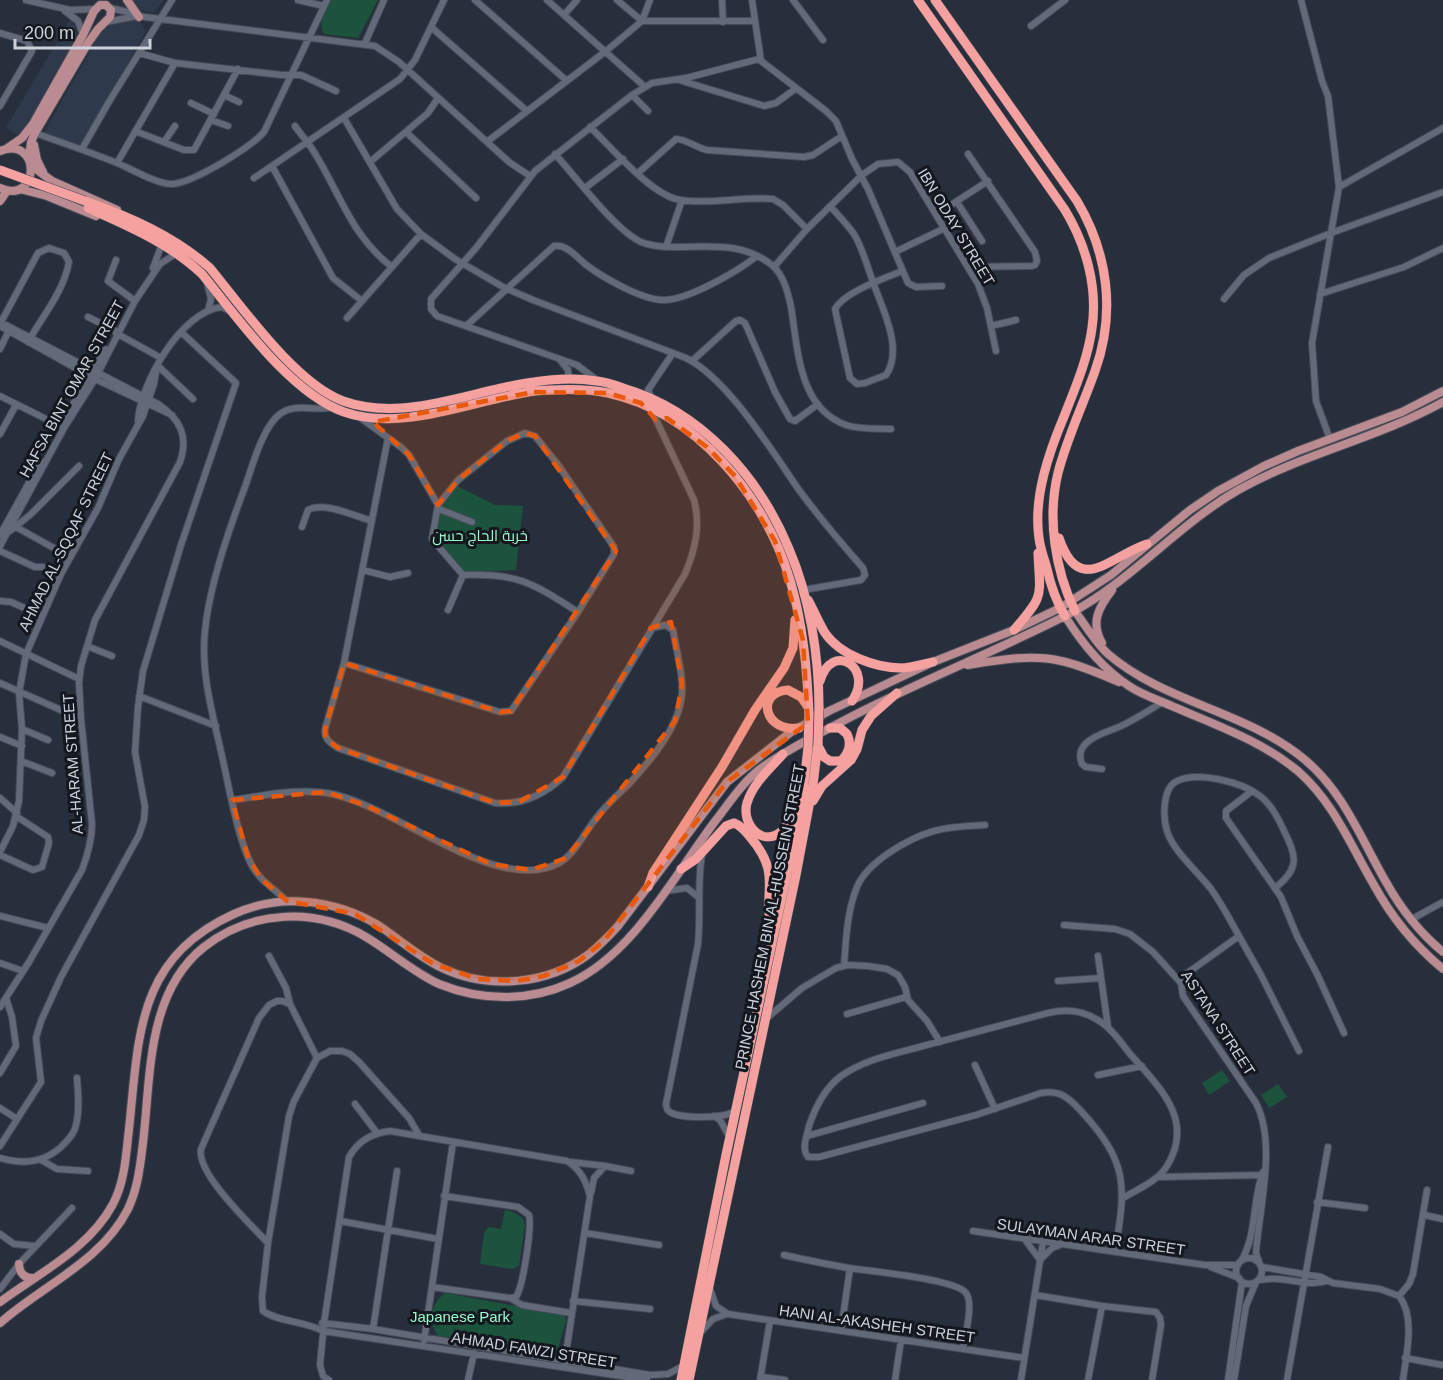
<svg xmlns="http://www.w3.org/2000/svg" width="1443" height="1380" font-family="Arial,Cairo,sans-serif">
  <rect width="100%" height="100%" fill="#282f3c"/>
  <path fill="#2e394b" d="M134,0H164L153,13L136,9Z
    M71,18L75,28L78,42L28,124L18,135L6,128Z
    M123,21H140L146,31L82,144L77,146L44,132L99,36L108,26Z"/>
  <path fill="#1c533d" d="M331,0H378L358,38L324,34C317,23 327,10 331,0Z
    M451,483L495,505L523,506L516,570L463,572L432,537Z
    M1222,1070L1230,1081L1209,1095L1202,1083Z
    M1278,1084L1287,1097L1269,1108L1261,1095Z
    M505,1210C513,1212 523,1214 525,1225L519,1266L512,1269L480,1264L484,1233L488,1227L501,1229Z
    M445,1293L565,1315L566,1321L558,1349L551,1352L438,1336C427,1320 431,1304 445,1293Z"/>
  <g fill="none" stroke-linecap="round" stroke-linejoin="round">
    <defs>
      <path id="minor" d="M26,0L70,10L95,9
        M298,0L324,6
        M475,0L567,81
        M547,0L644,86
        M617,0L642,21
        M722,0L723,22
        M752,0L761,61L826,111L836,121L852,159L868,189L908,283L916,287L942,286
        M793,0L823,40
        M1301,0L1322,81L1328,96L1339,187
        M110,8L128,12L136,16
        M65,11L78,21L83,35
        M564,15L577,0
        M642,21L650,0
        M106,22L137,16L375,46L399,62L509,162L530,176
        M1031,26L1065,0
        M431,27L527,111
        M0,33L27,41L32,51L0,106
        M365,43L384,0
        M139,53L175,63L282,75H301L336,91
        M679,80L764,106L776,103L795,89
        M224,95L239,102
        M632,95L648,111
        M191,103L214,114
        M344,118L397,209L421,234L455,259L503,287L533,300L686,358C728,379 772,451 799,490C819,517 841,543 863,568L865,575L861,580L803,590
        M211,120L228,126
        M295,126C301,135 309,143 314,152C340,193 351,236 392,267
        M590,127C612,148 651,195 680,200C710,205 743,196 773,199L783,205L807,229
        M135,131L184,150H194L238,69
        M406,132L476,198
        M35,133C63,143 90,152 117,163C132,169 158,185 173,184C194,182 250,148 264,132L327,0
        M488,141L606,51L642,21H755
        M164,142L175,126
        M82,149L110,100L172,0
        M555,154C576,177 615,230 641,242C651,246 663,247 673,247C709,247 743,241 773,266C784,276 788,293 791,307C798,348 798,408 846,425C860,430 877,428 891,429
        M968,154L1035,252L1037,261L1035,265L1032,266L970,267
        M370,162L428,113L438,98
        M117,163L175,63
        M272,166L333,278L362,301
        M638,173L676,139C686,139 697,148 707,150L804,157L813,155L842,136
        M254,178L400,79L415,60L444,0
        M585,188L623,159
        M957,202L982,241
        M830,206C838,215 847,224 854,234C863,249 867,266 873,282C882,308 904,349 886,375L865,383L857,384L850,378L835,309C844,292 885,278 902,271
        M937,214L988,181
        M666,247L682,200
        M895,252L945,228
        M116,260L108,281L135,301
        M774,267L807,229L862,175L878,164L898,162L910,172L978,284L987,308L996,351
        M153,268L162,244
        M207,283L211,299L208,311
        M1320,294L1404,267L1443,248
        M1224,299L1244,275L1269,258L1331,233L1443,192
        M88,317L116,331
        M347,318L421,234
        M0,322L158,404C180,419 189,436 180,462L95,620L81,666L79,683L81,719L92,824C92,840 88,854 82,870L29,962L0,1007
        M0,324L38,253L49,248L64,253L69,262C64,291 42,317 28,342
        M0,326L95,379L172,415
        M466,326L554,246C566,244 576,256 585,264C602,277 643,301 665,300C690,299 738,271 757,256
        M991,326L1016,320
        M116,333L161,358
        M0,349L10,328
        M560,360L568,370L569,380
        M692,361L736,321L740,320L745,323L775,392L790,419L795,421L818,404
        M158,366L193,399
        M598,381L577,365L437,316L431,309V299L476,248L535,171L632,95L652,83L686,78L759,59
        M0,396L64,428
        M651,397L648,390L673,353
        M362,419L402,448L409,455L438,505L432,539L463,575
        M138,421C140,384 181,311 222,307L230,311
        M62,423L105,349
        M0,434L16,405
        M388,438L344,663L325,729C324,739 330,743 338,748L495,803C521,805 544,795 563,777L685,574C695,550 701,526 694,500L651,409
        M1330,439L1316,401L1312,343L1339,187L1443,128
        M439,509L472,522
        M16,527L70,557
        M302,527L308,510C323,501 355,516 372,521
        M10,531L30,515L79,466
        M0,535L41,461
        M0,546L64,428L95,379L135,301L160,264L177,253
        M0,551L35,567H43L61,574
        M363,570L390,577L408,573
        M0,601L11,602L42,616
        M448,610L463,575C519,573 532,583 578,612
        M0,641L79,679
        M87,646L112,656
        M344,663L500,712L511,711L578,612L614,554V547L559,466L535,436L525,433L507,441L458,480L438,505
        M0,683L81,719
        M139,696L216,726
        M22,729L48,740
        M0,737L22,746
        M21,761L52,773
        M1102,769L1086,767L1082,764C1072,740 1106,733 1121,726C1136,719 1149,710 1163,702
        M1252,791L1226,811V818L1281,897L1297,936L1318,976L1344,1033
        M0,798L17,813
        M232,800C262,796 296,788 327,793C393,803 496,897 559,863C575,854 583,835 594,821C603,808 616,796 628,785C652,759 685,721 682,684C681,666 676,648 673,630L665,625L652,628
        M0,852L13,826L19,801L22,729L19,693L26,654L61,574L98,508L119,459L143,416L154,384L156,371
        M702,854C697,884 701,914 698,944L666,1104C667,1109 666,1109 670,1112C680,1119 728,1119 736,1110
        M0,855L33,870L42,867L49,843L48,837L16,816
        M665,891L687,888L698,897
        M287,901C275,889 261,882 252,866C239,841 231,798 225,770C216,725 200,678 205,631C209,587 229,529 245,487C252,467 263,426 280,414C295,402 316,412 333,407
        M0,916L48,928
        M1412,919L1443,902
        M1064,925L1115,929L1130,934L1153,952L1181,983L1183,996L1256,1103C1277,1144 1259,1209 1256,1253L1259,1262
        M1239,936C1230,920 1222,904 1211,889C1198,872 1173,851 1167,831C1163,818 1162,788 1177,781C1198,771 1242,782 1260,796C1272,805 1279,820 1285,833C1298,858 1298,870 1275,888
        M269,956L286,988L290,1004
        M1098,956L1108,1027
        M0,963L23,971
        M844,966C846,940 847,911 857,887C867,862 909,838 934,831C951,826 968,826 985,825
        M1058,981L1101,978
        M1181,983L1186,974L1239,936L1261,975L1299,1051
        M847,1014L906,997
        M767,1018L802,988L836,968L848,965L868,966L887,969L898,975L905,987L908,1000L927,1021L940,1042
        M975,1065L995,1109
        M0,1073L16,1046L12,1017L6,998
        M1098,1075L1142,1066
        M355,1104L377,1133
        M0,1108L17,1119
        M714,1116L720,1120L729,1136
        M419,1135L409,1118L359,1062L350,1054L342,1051H330L317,1058L294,1101L289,1116L268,1243L262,1297L263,1311C278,1322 305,1321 323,1331L647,1380
        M807,1136L923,1103
        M0,1146L41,1082L36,1038L41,1021L61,977L139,835L144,820L145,807L135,752L138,707L143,671L181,545L236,383L181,332
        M0,1158C24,1165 46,1163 64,1144C69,1139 75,1132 76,1125C80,1110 78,1093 77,1078
        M41,1160L57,1169L88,1171
        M571,1162L605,1166L631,1171
        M1158,1177L1264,1175
        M591,1193L594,1178L605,1166
        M444,1196L518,1207L529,1215C532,1228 523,1287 516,1297L510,1298
        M1317,1202L1365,1208
        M1424,1215L1443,1219
        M340,1221L438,1239
        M973,1231L1205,1265H1238
        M585,1233L659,1245
        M0,1234L14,1244L35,1246
        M1026,1241L1040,1260L1052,1248L1060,1245
        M268,1243C251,1225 196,1173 201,1149L259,1018L269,1005L277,1001H282L290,1004L317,1058
        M1115,1252C1126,1186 1129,1163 1081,1111C1068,1097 1060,1090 1041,1093L976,1115L819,1157H808C801,1149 807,1136 809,1126C815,1108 825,1088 841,1076C865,1059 895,1054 923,1046C964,1035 1006,1024 1048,1013C1064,1009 1081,1010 1096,1019C1111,1027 1121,1043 1131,1055C1160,1088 1195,1120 1167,1166C1158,1181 1138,1189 1123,1198
        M784,1255C806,1260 827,1264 848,1268C869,1271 956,1279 966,1293C974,1304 965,1335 963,1348
        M1236 1271a13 13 0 1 1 26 0a13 13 0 1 1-26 0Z
        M1241,1261C1257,1236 1252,1200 1263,1172
        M1211,1267L1239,1278
        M1262,1267L1321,1277L1333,1283L1380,1289L1399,1296C1416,1317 1406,1355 1403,1380
        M1259,1280C1265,1279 1272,1278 1278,1279C1295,1280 1311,1286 1327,1281
        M432,1287L510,1298L522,1305L571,1313
        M0,1289L19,1264L72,1208
        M710,1289L716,1306L728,1314L1024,1358
        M1035,1295L1102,1306L1156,1312L1160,1318L1161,1325L1152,1380
        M1399,1296L1409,1284L1413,1274L1427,1190
        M573,1301L650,1309
        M322,1323L373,1329L650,1375L668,1374L683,1366
        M373,1329L397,1171
        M841,1331L850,1268
        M700,1333L713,1319L727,1314
        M424,1341L453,1142
        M1405,1358L1443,1365
        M761,1377L785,1380
        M329,1380L323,1376L320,1365L324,1323L349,1157C358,1141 373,1133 390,1131L567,1161C581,1170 586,1181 590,1196L564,1366
        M468,1380L474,1353
        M760,1380L770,1321
        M895,1380L901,1340
        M1021,1380L1043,1242
        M1088,1380L1102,1306
        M1228,1380L1242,1282
        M1234,1380L1246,1306L1256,1282
        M1287,1380L1328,1147"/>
      <path id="major" d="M127,0L139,17
        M34,145L37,160L43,172
        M6,149L22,138L33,124L83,35L94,11L100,5H106L111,10L110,17L98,29L88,43L35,133L31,142L29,158
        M0,151C42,135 40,206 0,188
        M32,166L52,181L117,210
        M20,189L47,196L96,216
        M0,201L7,191
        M1075,611C1085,625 1095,642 1108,654C1165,703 1246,711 1304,759C1344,792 1361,839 1386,882C1401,909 1420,933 1443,952
        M1065,616C1081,642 1102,668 1129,686C1142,695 1159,700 1174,707C1216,725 1264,742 1299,772C1334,803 1351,846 1374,885C1392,918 1414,945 1443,969
        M1102,643C1090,622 1099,607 1112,590
        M968,665C999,660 1031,654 1061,661C1081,665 1100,674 1119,682
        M19,1264C19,1273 25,1279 34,1278
        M0,1302C39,1273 89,1249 113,1204C125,1181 126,1155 129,1129C139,1037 136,958 234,914C280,893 334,899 378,925C399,939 419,957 442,968C488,990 548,985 589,954C600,945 609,936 618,926L727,782L791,732L829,711L933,662L1014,630L1060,608L1111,575L1190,510L1218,491L1264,466L1298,451L1402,412L1443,391
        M0,1323C43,1285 101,1262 128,1209C138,1188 140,1166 143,1143C151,1077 146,993 204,947C251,910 315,907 366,937C391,952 413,972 439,984C481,1001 529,1002 570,983C634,954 675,874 716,820C730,802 742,783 760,769C786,750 815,736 843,721C917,682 995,652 1069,614C1132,581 1178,524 1240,489C1305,453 1378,438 1443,402"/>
      <path id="highway" d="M918,0L1065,210C1086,245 1098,287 1092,328C1088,358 1076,386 1065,414C1049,452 1033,497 1039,538C1040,547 1043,556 1046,565C1050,583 1055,600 1065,616
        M935,0L1077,201C1108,253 1116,313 1095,371C1083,405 1067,438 1058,473C1047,518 1055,570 1075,611
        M85,201C130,217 174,236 210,268C242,307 295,383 343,401C405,423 471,390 534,382C554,379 577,378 597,381C606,382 615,385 623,388C701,411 759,476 789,549C810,598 819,656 819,709
        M88,208C128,226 169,243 202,274C237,317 290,393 344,412C404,433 475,399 535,391C559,389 585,388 608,393C696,412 765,496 790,580C803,624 807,668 809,714
        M1059,538C1079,597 1109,557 1147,544
        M808,600C814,611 819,623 825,633C840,655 876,668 901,668C912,668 923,664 933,662
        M1014,630C1045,594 1040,598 1038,553
        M820,681C832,640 875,668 852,701
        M799,728C764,733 755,692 788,690L801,697L808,707
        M818,746L824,757L830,761H841C849,753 852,744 847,734L840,728H830
        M783,754C770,769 753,783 747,803C741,824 762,848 782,831C790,824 793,812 798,802
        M813,801L822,786L851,760L857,749L862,730L871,716L897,693
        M681,869L696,859L726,826L734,823C742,826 746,832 751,838C784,877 760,894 773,933
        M648,887L653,873L722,767L755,710L784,668L793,648L795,620
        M681,1380L726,1155L788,869L803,792L808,748
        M689,1380L796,875L813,785L818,743"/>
    </defs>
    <use href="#minor" stroke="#454b56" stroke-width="8"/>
    <use href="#major" stroke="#454b56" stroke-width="10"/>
    <use href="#highway" stroke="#454b56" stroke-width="10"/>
    <use href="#minor" stroke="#626a79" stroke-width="6"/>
    <use href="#major" stroke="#ba8b90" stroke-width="8"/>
    <use href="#highway" stroke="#f5a1a0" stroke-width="9"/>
    <defs>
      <path id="highway-bridge" d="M0,170L85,201
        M818,743L819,709
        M808,748L809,714"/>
    </defs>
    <use href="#highway-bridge" stroke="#454b56" stroke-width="10" stroke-linecap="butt"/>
    <use href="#highway-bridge" stroke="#f5a1a0" stroke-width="9"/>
  </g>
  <path fill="#e8590c" fill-opacity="0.2" stroke="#e8590c" stroke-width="4.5" stroke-dasharray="12 8" stroke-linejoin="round" d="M534,392L608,393L641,403L656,420L667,418L707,447L735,476L775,541L803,640L808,723L727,782L603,942L579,961L544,976L517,981L477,979L432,963L355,914L287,901L261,879L248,857L232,800L326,792L365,805L491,864L531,870L566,858L675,721L682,684L671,622L651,628L563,777L519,802L495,803L338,748L325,738V729L344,663L500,712L511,711L616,551L535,436L525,433L507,441L458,480L438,505L409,455L373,422Z"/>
  <g text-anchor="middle" stroke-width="6" stroke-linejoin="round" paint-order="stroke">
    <g font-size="15" fill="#cdd2da" stroke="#14171d">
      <text transform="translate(956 227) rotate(59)" y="5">IBN ODAY STREET</text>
      <text transform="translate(72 389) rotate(-61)" y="5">HAFSA BINT OMAR STREET</text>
      <text transform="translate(66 542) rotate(-64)" y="5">AHMAD AL-SQQAF STREET</text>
      <text transform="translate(73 764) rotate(-94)" y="5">AL-HARAM STREET</text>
      <text transform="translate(770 917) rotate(-79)" y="5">PRINCE HASHEM BIN AL-HUSSEIN STREET</text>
      <text transform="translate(1218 1023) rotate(57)" y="5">ASTANA STREET</text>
      <text transform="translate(1091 1237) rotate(8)" y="5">SULAYMAN ARAR STREET</text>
      <text transform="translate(877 1324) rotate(8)" y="5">HANI AL-AKASHEH STREET</text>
      <text transform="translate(534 1350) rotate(9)" y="5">AHMAD FAWZI STREET</text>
    </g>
    <g font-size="15" fill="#94fbcd" stroke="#14171d">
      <text x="480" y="541">خربة الحاج حسن</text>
      <text x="460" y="1322">Japanese Park</text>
    </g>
  </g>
  <path d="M15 39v9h135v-9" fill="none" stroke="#cdd2da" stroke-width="3"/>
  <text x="24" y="39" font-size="18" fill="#cdd2da" stroke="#14171d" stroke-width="4.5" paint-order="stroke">200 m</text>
</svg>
